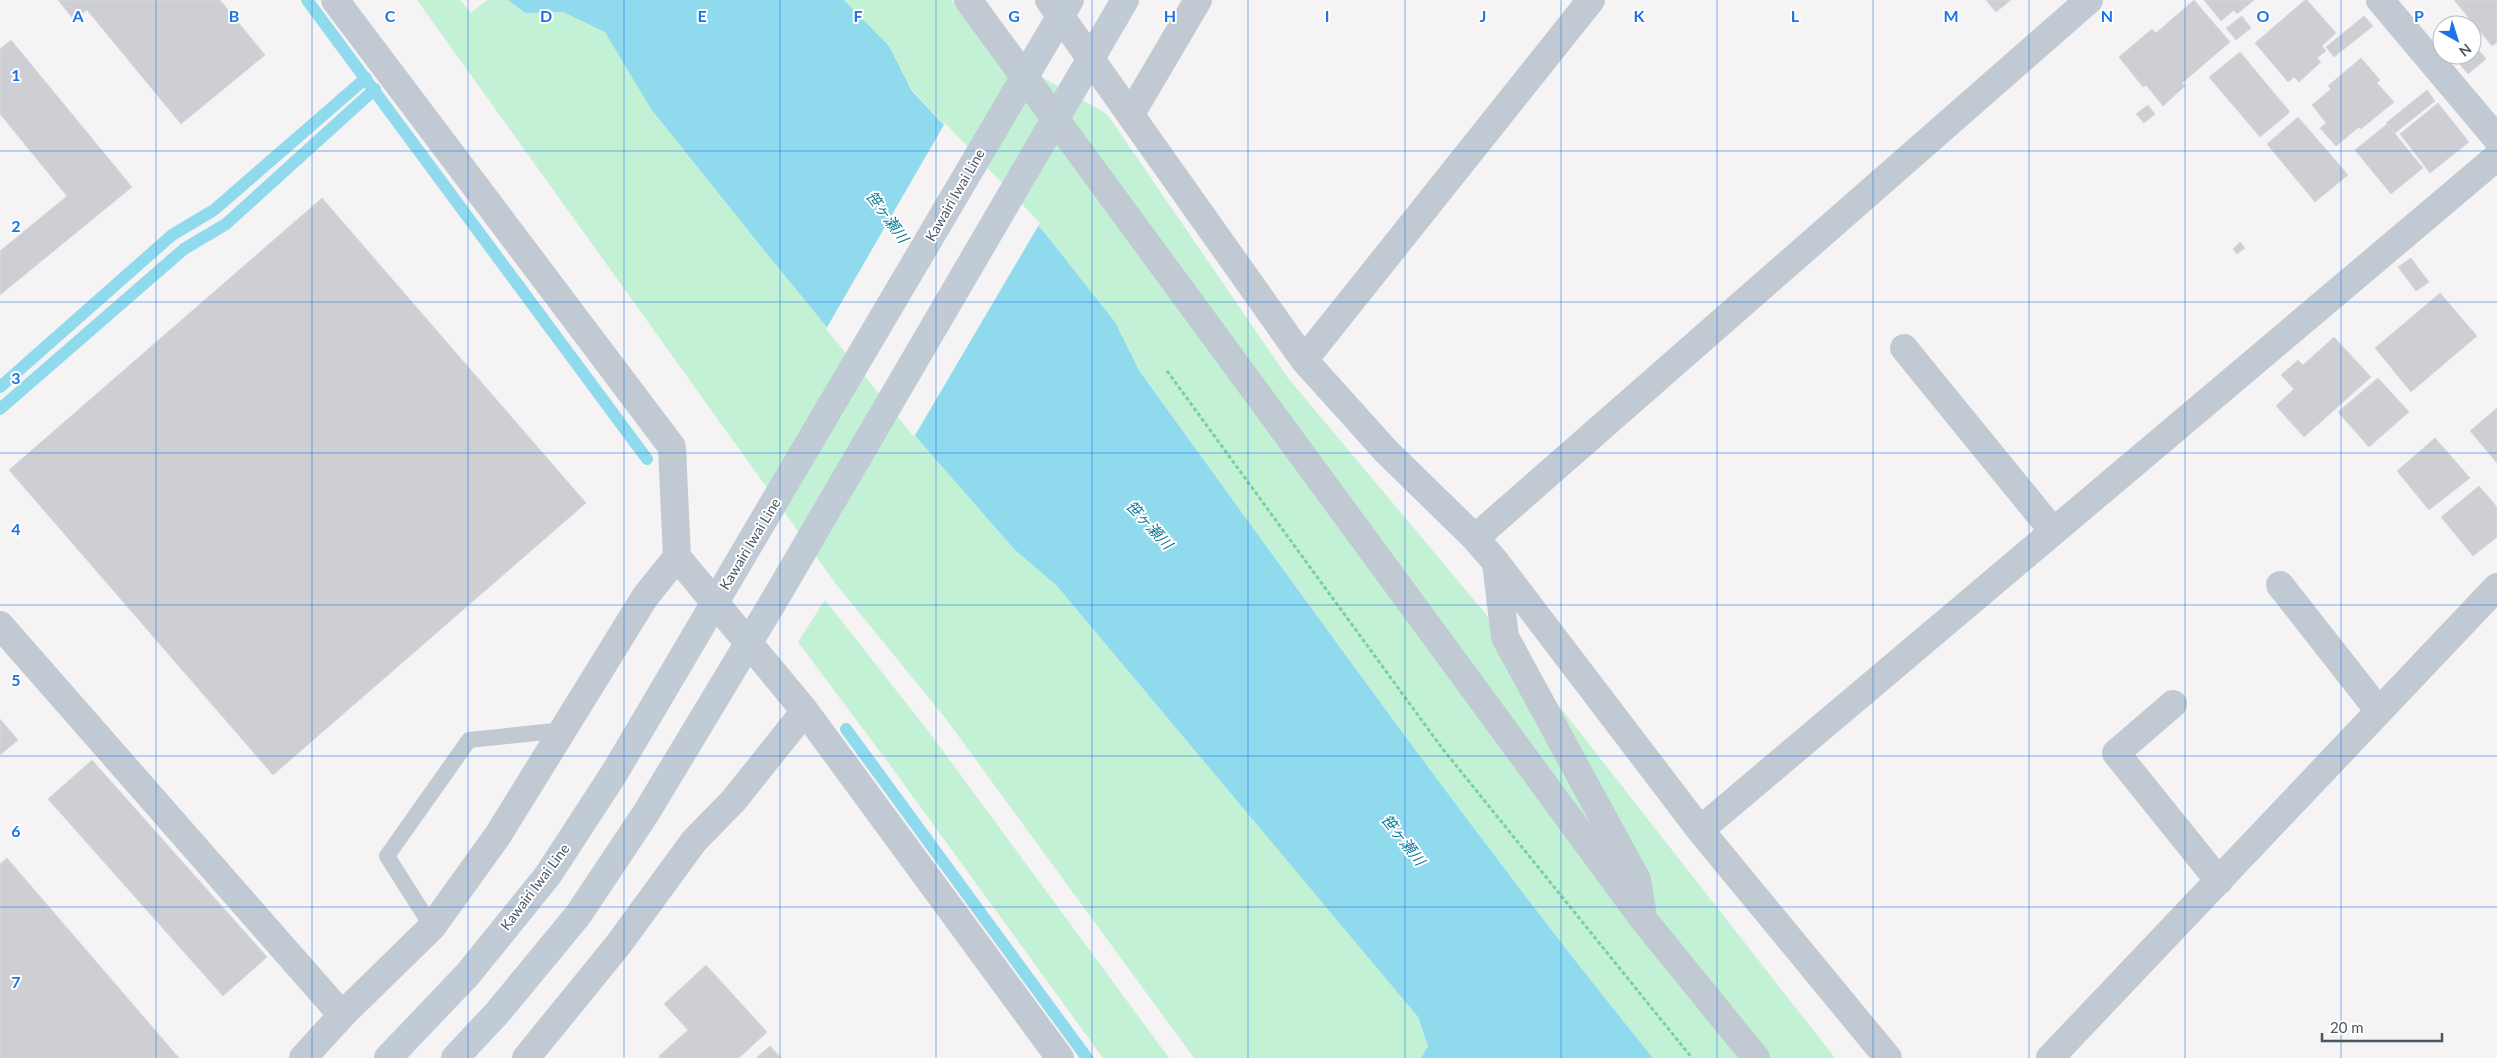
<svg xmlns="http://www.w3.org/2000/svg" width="2497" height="1058" font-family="Lato,'Noto Sans JP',sans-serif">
  <rect width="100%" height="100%" fill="#f5f3f3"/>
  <path fill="#c3f1d5" d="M417,0H460L471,13L487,0H508L525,13L563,12L605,31L651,109L759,244L923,445L1014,549L1057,586L1418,1017L1428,1046L1421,1058H1194L946,719L836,584Z
    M844,0H952L985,45L1107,114L1288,378L1505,637L1835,1058H1653C1473,836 1308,603 1140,372L1115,322L1044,232L912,90L889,46Z
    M825,600L929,732L1169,1058H1103L890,765L798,642Z"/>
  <path fill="#90daee" d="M508,0H844L889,46L912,91L1044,232L1115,322L1140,372C1308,603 1473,836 1653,1058H1421L1428,1046L1418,1017L1057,586L1014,549L923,445L759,244L651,109L605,32L563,12L525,13Z"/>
  <path fill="#f5f3f3" d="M945,123L1040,223L914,437L826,329Z"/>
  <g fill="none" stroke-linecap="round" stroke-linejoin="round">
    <path stroke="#90daee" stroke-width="12" d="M307,0L647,459
      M0,387L172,235L214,210L366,78
      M0,409L184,249L226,224L375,89
      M846,729L1087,1058"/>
  </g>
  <path fill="#cdcfd5" stroke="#d7d9de" d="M58,0H220L265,55L181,124L87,10L74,20Z
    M1986,0H2011L1996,12Z
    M2194,0L2230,42L2182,83L2185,86L2163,106L2146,85L2143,87L2119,57L2152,29L2156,33Z
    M2204,0H2254L2237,14L2234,10L2221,21Z
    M2305,0H2307L2336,33L2322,46L2326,51L2317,58L2321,62L2299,82L2294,77L2288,82L2255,43Z
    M2454,0H2497V42L2492,46Z
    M2242,16L2251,28L2236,40L2226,28Z
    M2364,16L2373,26L2334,57L2326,47Z
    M11,40L132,187L0,295V251L67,196L0,114V49Z
    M2472,42L2486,59L2468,74L2452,55H2472Z
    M2240,52L2290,112L2260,137L2209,77Z
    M2361,58L2380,80L2377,83L2394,102L2361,129L2359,127L2336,146L2320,128L2326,123L2312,105L2331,89L2328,86Z
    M2427,90L2435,101L2395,133L2386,123Z
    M2438,103L2469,142L2430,173L2400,134Z
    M2148,105L2155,114L2144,123L2136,114Z
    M2298,117L2348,175L2315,202L2267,144Z
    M2387,124L2423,168L2391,194L2355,150Z
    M322,198L586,503L273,775L9,470Z
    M2240,242L2245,248L2237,254L2233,249Z
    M2411,258L2429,282L2416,291L2398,267Z
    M2440,293L2477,336L2411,392L2375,348Z
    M2334,337L2371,377L2304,437L2276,406L2294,389L2281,375L2298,360L2303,365Z
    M2378,378L2409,412L2369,447L2338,412Z
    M2497,408V463L2470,431Z
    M2435,438L2470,478L2429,510L2397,471Z
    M2479,486L2497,507V537L2473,556L2441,517Z
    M0,719L18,740L0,755Z
    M92,760L267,957L223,996L48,799Z
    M7,858L179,1058H0V864Z
    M706,965L767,1032L739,1058H660L659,1056L688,1030L664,1004Z
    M770,1046L781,1058H756Z"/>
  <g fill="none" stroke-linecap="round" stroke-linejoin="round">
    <path stroke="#7ad0a6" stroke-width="3" stroke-dasharray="4 2.5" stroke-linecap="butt" d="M1167,371L1442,748L1692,1058"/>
    <path stroke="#c1cad2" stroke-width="16" d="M432,927L387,856L469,740L564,730"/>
    <path stroke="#c1cad2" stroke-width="28" d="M335,0L672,447L677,557L805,711L1060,1058
      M968,0L1643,919L1756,1058
      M1049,0L1304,360L1386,451L1475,538L1495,561L1700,830L1888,1058
      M2380,0L2497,139
      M1131,114L1198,0
      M1904,348L2053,531
      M1304,360L1591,0
      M1475,538L2089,0
      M1496,563L1505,637L1637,880L1642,910
      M2280,585L2379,711
      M0,625L342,1015
      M2173,704L2116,753L2219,881
      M1700,830L2497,157
      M303,1058L342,1015L432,927L498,835L645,597L677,557
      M526,1058L618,945L694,841L734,800L805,711
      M2050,1058L2497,587"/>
    <path stroke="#c1cbd6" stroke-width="28" d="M388,1058L468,974L548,875L615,772L1070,0
      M455,1058L498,1012L578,915L646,813L775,599L1125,0"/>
  </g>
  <path fill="none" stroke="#1a73e8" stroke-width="1" stroke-opacity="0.55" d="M156,0V1058M312,0V1058M468,0V1058M624,0V1058M780,0V1058M936,0V1058M1092,0V1058M1248,0V1058M1405,0V1058M1561,0V1058M1717,0V1058M1873,0V1058M2029,0V1058M2185,0V1058M2341,0V1058M0,151H2497M0,302H2497M0,453H2497M0,605H2497M0,756H2497M0,907H2497"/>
  <g text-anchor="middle" stroke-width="4" stroke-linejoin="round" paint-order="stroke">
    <g font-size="14" fill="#4a5661" stroke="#fff">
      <text transform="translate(955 195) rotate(-60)" y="5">Kawairi Iwai Line</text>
      <text transform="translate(750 544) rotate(-59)" y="5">Kawairi Iwai Line</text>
      <text transform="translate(535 887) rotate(-53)" y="5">Kawairi Iwai Line</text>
    </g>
    <g font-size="15" font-style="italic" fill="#0c7c9b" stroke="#fff">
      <text transform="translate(887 217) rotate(54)" y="5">笹ヶ瀬川</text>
      <text transform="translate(1149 525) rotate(47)" y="5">笹ヶ瀬川</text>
      <text transform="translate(1403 840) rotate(52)" y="5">笹ヶ瀬川</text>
    </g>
  </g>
  <g font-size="16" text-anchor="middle" font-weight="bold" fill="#1a73e8" stroke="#fff" stroke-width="4" stroke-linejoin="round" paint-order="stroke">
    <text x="78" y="22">A</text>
    <text x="234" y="22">B</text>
    <text x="390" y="22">C</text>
    <text x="546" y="22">D</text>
    <text x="702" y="22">E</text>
    <text x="858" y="22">F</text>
    <text x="1014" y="22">G</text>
    <text x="1170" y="22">H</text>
    <text x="1327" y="22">I</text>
    <text x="1483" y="22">J</text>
    <text x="1639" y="22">K</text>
    <text x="1795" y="22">L</text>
    <text x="1951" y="22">M</text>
    <text x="2107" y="22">N</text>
    <text x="2263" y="22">O</text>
    <text x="2419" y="22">P</text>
    <text x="16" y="81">1</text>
    <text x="16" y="232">2</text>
    <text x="16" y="384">3</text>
    <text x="16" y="535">4</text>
    <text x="16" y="686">5</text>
    <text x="16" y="837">6</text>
    <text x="16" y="988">7</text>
  </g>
  <g transform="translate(2457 40) rotate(141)"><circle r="24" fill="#ffffff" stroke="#b7bbc0"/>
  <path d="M0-4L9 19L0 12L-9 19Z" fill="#1a73e8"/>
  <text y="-8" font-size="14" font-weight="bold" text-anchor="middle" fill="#4a5661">N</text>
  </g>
  <path d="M2322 1033v8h120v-8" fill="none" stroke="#4a5661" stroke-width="2.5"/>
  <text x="2330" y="1033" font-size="15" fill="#4a5661" stroke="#ffffff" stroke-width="4" paint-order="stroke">20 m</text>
</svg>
